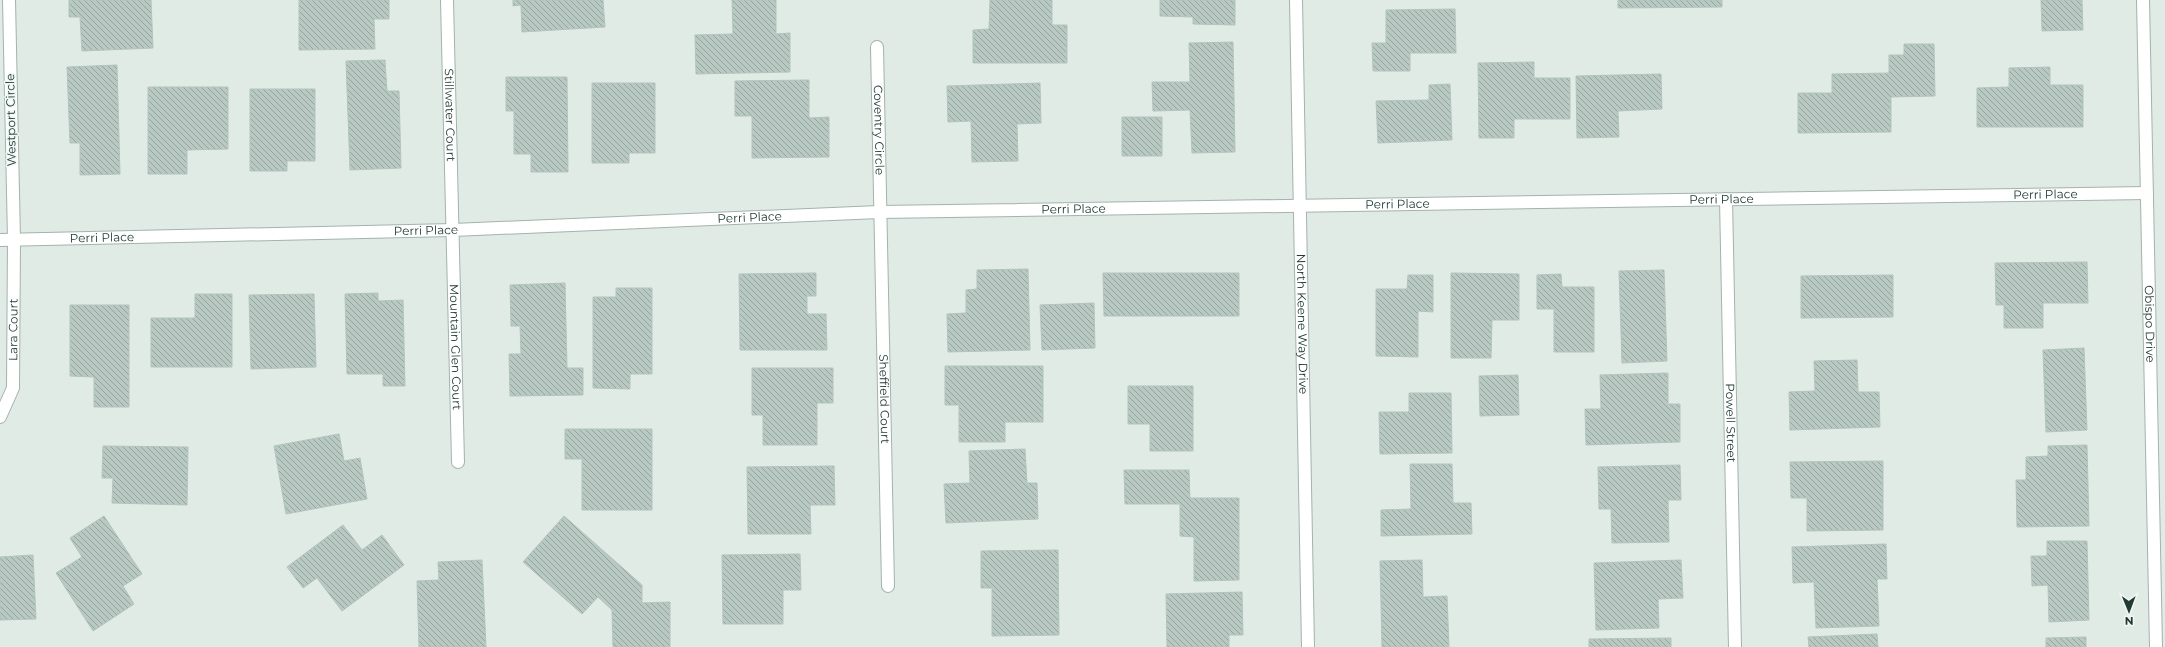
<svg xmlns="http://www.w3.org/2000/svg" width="2165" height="647" font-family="Montserrat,sans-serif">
  <defs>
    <pattern id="building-back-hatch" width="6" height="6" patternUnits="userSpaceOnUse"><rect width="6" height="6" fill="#b8c8c2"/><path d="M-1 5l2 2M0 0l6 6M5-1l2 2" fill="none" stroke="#95a49e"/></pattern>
  </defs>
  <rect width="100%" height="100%" fill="#e0ebe6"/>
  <path fill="url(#building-back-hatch)" stroke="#b3c4bd" d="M69,0H151L153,48L82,51L80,17H69Z
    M299,0H389V19H374L375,49L299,50Z
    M513,0H603L605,27L522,32L521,5L513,6Z
    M732,0H776V34L790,33V72L696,74L695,35L733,34Z
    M990,0H1052V25H1067V63H973V30L989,29Z
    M1160,0H1235V25L1193,24V17L1160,16Z
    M1618,0H1722V7L1618,8Z
    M2041,0H2082L2083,30L2042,31Z
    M1455,9L1456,53H1410V71H1373L1372,43H1386V10Z
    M1233,42L1235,152L1192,153L1190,110L1153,111L1152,82H1190L1189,43Z
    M1904,44H1934L1935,96L1891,97V132L1798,133V93H1832V74L1889,73V55H1904Z
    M385,60L387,91H399L401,168L350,170L346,61Z
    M1534,62V78H1570V119H1514V138H1479L1478,63Z
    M117,65L120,174L80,175V143H70L67,67Z
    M2050,67V85H2083V127H1977V88L2009,87V68Z
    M1661,74L1662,109L1618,111L1619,137L1577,138L1576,76Z
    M506,77H567L568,172H531V154H514V111H506Z
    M809,80V118L829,117V157L752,158V116H735V81Z
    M592,83H655V153H629V163H592Z
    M1040,83L1041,123L1017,124L1018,161L972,162L971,121L948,122L947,86Z
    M1450,84L1452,140L1378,143L1376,101L1429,100V85Z
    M148,87H228V149L187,150V174H148Z
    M250,89H315V161H287V171H250Z
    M1122,117H1162V156H1122Z
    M2087,262L2088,303H2043V328H2004V305H1996L1995,263Z
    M1028,269L1030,350L948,352L947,314L966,313V290L977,289V270Z
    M1664,270L1667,361L1622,363L1619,271Z
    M816,273V296H807V314H826L827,350H740L739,274Z
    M1103,273H1239V316H1104Z
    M1451,273L1519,274V320H1492L1491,358H1451Z
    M1561,274L1562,287H1594V352H1554V309H1537V275Z
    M1408,275H1433V312L1418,311V357L1376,356V289H1407Z
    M1893,275V317L1801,318V276Z
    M565,283L567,368H583V395L510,396L509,354H521L520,326H511L510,285Z
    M616,288H652V374H630V389L593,388V297H616Z
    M378,293V301L403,300L405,386H383V374H347L345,294Z
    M195,294H232V367H151V318H195Z
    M314,294L316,367L251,369L249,295Z
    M1094,303L1095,348L1042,350L1040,305Z
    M70,305H129V407H94V377L70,376Z
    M2084,348L2087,430L2046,432L2043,350Z
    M1857,360L1858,392H1879L1880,427L1790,430L1789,392L1815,391L1814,361Z
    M945,366H1043V422H1005V442H959V405H945Z
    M752,368H833V403H817V445H763V415H752Z
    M1668,373V404H1680V442L1586,445L1585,409H1601L1600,375Z
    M1518,375L1519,415L1480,416L1479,376Z
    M1128,386H1193V451H1150V424H1128Z
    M1409,393H1451L1452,453L1380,454L1379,412H1409Z
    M565,429H652V510H582V459H565Z
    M339,434L344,461L360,458L367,499L286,514L274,446Z
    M2087,445L2089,526L2017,527L2016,480H2026V457L2048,456V446Z
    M103,446L188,447L187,505L112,503L113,478H102Z
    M1025,449L1027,483H1037L1038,519L946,523L944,484L970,483L969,451Z
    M1883,461V530L1807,531V498H1791L1790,462Z
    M1410,464H1452L1453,503H1471L1472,534L1381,536V510L1411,509Z
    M1680,465L1681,500H1668L1669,542L1612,543L1611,509H1599L1598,467Z
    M834,466L835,505H810L811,534H748L747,467Z
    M1124,470H1189L1190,498H1239V580L1194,581V537L1180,536V504H1125Z
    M104,516L142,574L123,586L134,604L93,631L56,573L82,557L70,538Z
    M564,516L642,585V603L670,602V647H613L612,610L598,597L582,614L523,562Z
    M343,525L362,550L382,535L404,565L342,611L317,578L303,588L287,567Z
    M2047,541H2087L2089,620L2049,622L2048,585L2032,586L2031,556H2047Z
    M1886,544L1887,579H1877L1879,626L1816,628L1814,582L1793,583L1792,547Z
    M1058,550L1059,635L992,636V588H981V551Z
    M800,554L801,590H783V624H723L722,555Z
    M33,555L36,619L0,620V557Z
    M482,560L486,647H419L417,581L439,580L438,562Z
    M1422,560L1423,597L1447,596L1449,647H1382L1380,561Z
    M1681,560L1683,598L1658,599L1659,628L1596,630L1594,563Z
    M1242,592L1243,635H1229V647H1167L1166,594Z
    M1877,634L1878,647H1809L1808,637Z
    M2086,637V647H2046V638Z
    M1671,638V647H1589V639Z"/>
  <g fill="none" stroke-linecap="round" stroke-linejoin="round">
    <defs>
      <g id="minor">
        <path id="s1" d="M447,0L458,462"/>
        <path id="s2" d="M1296,0L1308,647"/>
        <path id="s3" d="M2143,0L2156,647"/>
        <path id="s4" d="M877,47L888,586"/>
        <path id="s5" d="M1726,199L1735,647"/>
        <path id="s6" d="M0,240L453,230L879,212L2147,193"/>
        <path id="s7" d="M0,417L13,388L14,240L9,0"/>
      </g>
    </defs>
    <use href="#minor" stroke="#a3b3ad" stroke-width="14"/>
    <use href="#minor" stroke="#fff" stroke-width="12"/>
  </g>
  <g text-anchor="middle" stroke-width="3" stroke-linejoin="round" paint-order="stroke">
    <g font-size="12" fill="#213b34" stroke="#f0f7f4">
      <text dy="4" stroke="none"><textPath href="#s1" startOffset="115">Stillwater Court</textPath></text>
      <text transform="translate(11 120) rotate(-91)" y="4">Westport Circle</text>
      <text dy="4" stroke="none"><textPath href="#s4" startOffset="83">Coventry Circle</textPath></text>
      <text dy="4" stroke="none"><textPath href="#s6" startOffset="2046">Perri Place</textPath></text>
      <text dy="4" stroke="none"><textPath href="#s6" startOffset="1722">Perri Place</textPath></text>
      <text dy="4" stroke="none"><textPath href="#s6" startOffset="1398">Perri Place</textPath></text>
      <text dy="4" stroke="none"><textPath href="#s6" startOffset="1074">Perri Place</textPath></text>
      <text dy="4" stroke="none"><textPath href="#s6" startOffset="750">Perri Place</textPath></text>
      <text dy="4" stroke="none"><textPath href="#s6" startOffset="426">Perri Place</textPath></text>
      <text dy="4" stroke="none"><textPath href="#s6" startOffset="102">Perri Place</textPath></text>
      <text dy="4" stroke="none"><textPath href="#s3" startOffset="324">Obispo Drive</textPath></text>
      <text dy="4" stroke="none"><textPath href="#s2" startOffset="324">North Keene Way Drive</textPath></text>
      <text dy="4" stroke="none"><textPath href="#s7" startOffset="90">Lara Court</textPath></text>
      <text dy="4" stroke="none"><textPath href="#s1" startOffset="347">Mountain Glen Court</textPath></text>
      <text dy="4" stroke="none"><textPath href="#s4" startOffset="352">Sheffield Court</textPath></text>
      <text dy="4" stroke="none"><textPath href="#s5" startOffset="224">Powell Street</textPath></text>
    </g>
  </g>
  <g transform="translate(2129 611) rotate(179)" stroke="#f0f7f4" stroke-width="3" paint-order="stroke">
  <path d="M0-3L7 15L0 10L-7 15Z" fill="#213b34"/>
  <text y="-6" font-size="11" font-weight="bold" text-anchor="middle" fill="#213b34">N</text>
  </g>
</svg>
